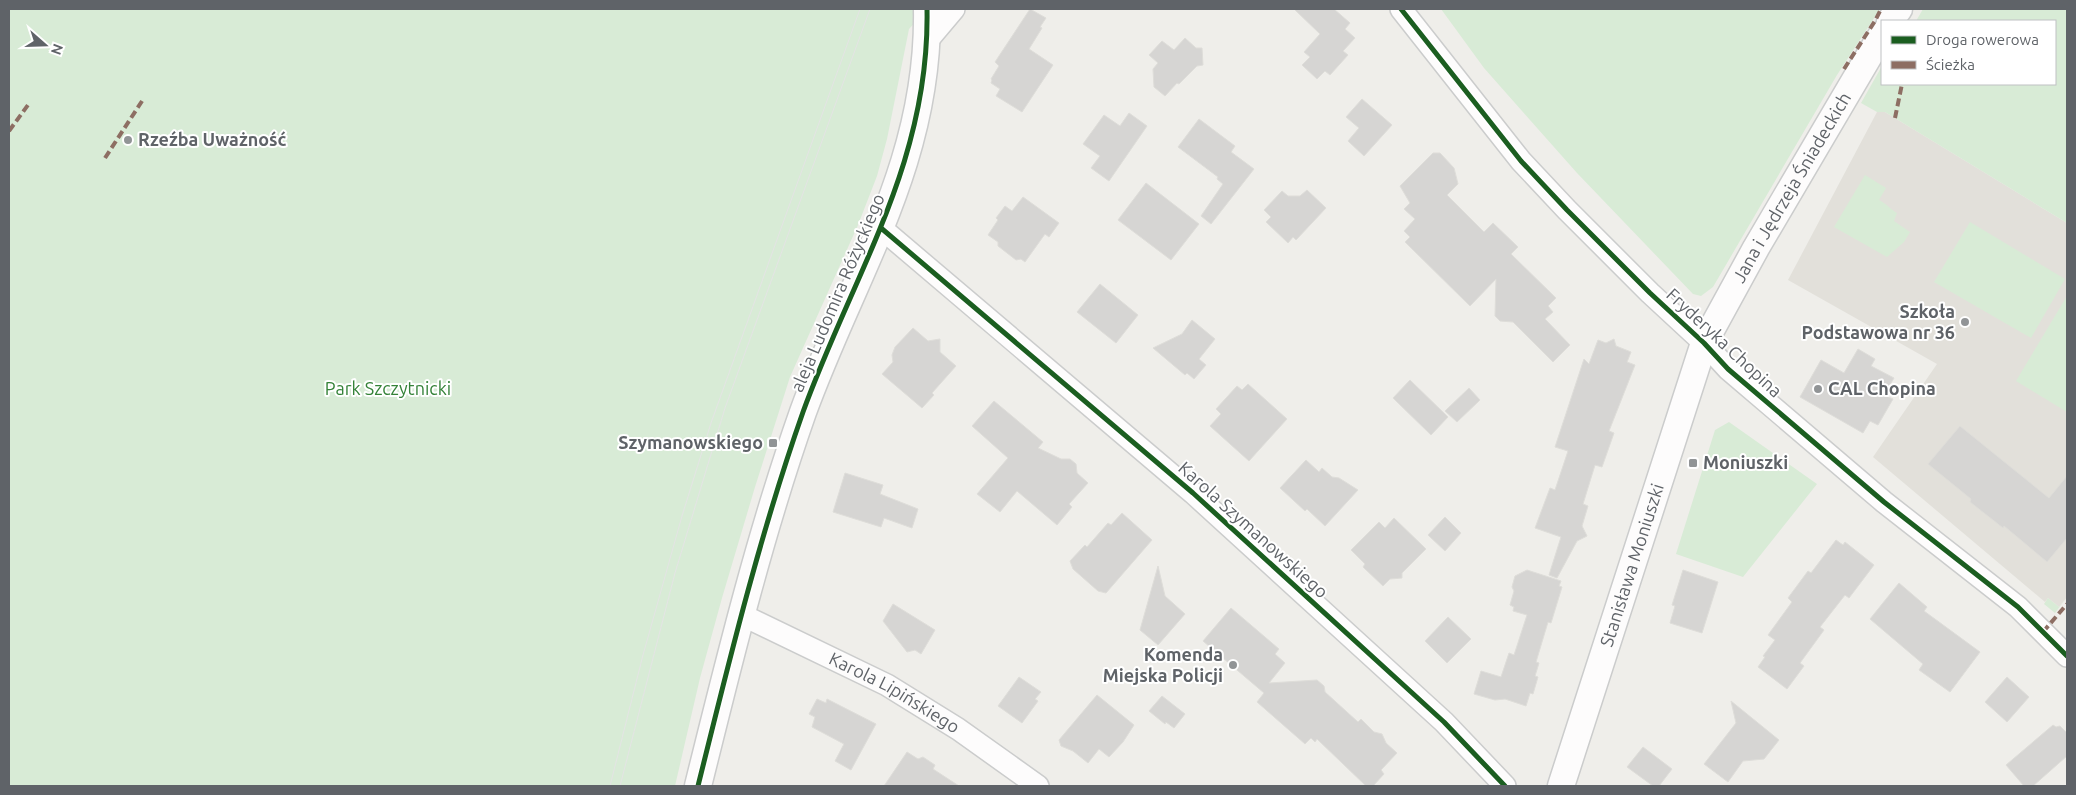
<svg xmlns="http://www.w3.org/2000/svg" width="2076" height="795" font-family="Ubuntu,sans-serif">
  <rect width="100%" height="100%" fill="#efeeea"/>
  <path fill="#e2e0da" d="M1877,112H1885L2067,223V597L2059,607L2048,598L2045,602L1873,457L1937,364L1788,280Z"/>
  <path fill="#d8ebd6" d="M9,9H928L909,29L887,139L877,176L858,225L790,377L755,487L722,598L700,678L675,786H9Z
    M1441,9H1880L1837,75L1713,287L1701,296L1693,294L1577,173L1484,68Z
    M1923,9H2067V223L1885,112H1877L1861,103L1882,66V84H2055V21H1916Z
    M1865,175L1886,188L1879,200C1887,204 1890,209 1897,213L1894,221L1910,232L1904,242L1887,257L1834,227Z
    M1970,222L2065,279L2031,338L1934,282Z
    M2067,296V412L2016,381Z
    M1729,422L1817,484L1743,577L1676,554L1715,430Z
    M2067,597L2055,613L2044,604L2048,598L2059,607Z"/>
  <path fill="#d6d5d3" stroke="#deddd9" d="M1030,9L1046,18L1040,27L1042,28L1029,49L1053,65L1022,112L996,96L1000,89L991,83L992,80L991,79L999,66L995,62Z
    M1294,9H1334L1350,23L1345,29L1355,38L1343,51L1348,55L1330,75L1325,71L1317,79L1302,65L1310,57L1304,52L1320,34Z
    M1185,38L1196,48H1202L1203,65L1197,66L1179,84L1177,83L1165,96L1154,87L1153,69L1158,63L1149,55L1162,41L1174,50Z
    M1362,99L1392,125L1364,156L1348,141L1359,128L1346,117Z
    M1129,113L1147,126L1109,181L1091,168L1100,156L1083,144L1104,115L1120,126Z
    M1199,119L1235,146L1231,152L1254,169L1211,224L1201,216L1223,184L1217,179L1218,177L1178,147Z
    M1433,153H1440L1454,168L1458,184L1447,195L1484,232L1493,223L1518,247L1511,254L1556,298L1548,306L1553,312L1545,319L1570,345L1553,362L1513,322L1500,321L1495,316L1496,279L1470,306L1405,242L1410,237L1404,231L1415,219L1404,209L1410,203L1400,186Z
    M1146,183L1199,224L1171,260L1118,220Z
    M1307,190L1326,208L1296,240L1293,237L1288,243L1266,222L1271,217L1264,210L1282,191L1288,196H1300Z
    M1023,197L1059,223L1049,237L1045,234L1025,262L1021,259L1016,260L998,246V242L988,235L998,220L996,218L1005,206L1012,211Z
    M1100,284L1138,315L1116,343L1077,312Z
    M1192,320L1215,339L1199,359L1206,365L1194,379L1187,373L1185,375L1153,348L1182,334Z
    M913,328L928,341L940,339V352L956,366L932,393L934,395L922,408L882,374L893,362L892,355L895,347Z
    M1614,339L1616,346L1631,352L1627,362L1635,365L1609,431L1614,433L1602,467L1595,465L1583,504L1588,506L1582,526L1587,536L1577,541L1557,578L1549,575L1561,537L1535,528L1550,488L1555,490L1568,451L1555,447L1584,359L1589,364L1598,340L1606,343Z
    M1858,349L1875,359L1871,366L1894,378L1884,395L1893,399L1878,425L1870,421L1863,433L1800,397L1821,360L1844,373Z
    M1410,380L1448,417L1431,435L1393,398Z
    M1248,384L1287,419L1249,461L1210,426L1221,414L1216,409L1237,386L1242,390Z
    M1469,388L1480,400L1457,422L1445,411Z
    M994,401L1043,442L1038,448L1061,459H1070L1076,464L1077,473L1088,483L1069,504L1072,507L1057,525L1017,491L1000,512L977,494L1008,458L972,426Z
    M1960,426L2049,498L2067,476V538L2047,562L2004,526L2003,528L1970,502L1971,499L1928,464Z
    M1306,460L1319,472L1322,468L1332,477L1339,478L1358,490L1325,526L1307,509L1305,511L1280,488Z
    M845,473L883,485L880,494L918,509L912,528L884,518L881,527L833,512Z
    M1122,513L1152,540L1106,593L1098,591L1073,569L1070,561L1085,545L1087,547L1108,523L1111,525Z
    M1445,517L1461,533L1445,551L1428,535Z
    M1394,518L1426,549L1402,573V578L1390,579L1383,586L1363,567L1365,564L1351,550L1379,522L1385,528Z
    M1836,540L1843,545L1845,542L1874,565L1849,598L1845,595L1820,627L1824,630L1800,663L1804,666L1787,689L1758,667L1765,657L1763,656L1775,640L1768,635L1792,602L1788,598L1808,571L1811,573Z
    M1158,566L1165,596L1185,614L1158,645L1140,630Z
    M1527,570L1561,581L1559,586L1562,587L1551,623L1548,622L1536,662L1539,663L1535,676L1538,677L1533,694L1530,693L1526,706L1505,699L1495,700L1474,694L1481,671L1501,677L1509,653L1514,655L1527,615L1513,611L1514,607L1510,605L1514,591L1512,587L1515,576Z
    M1683,570L1718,582L1702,633L1670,623L1675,606L1672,605Z
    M1899,583L1927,607L1924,611L1980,652L1950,692L1919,670L1923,664L1870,619Z
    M893,604L935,630L921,654L915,650L907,652L883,621Z
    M1231,608L1279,649L1275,654L1285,663L1269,683L1317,680L1324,686L1325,692L1358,722L1361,719L1374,732L1382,734L1386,743L1397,753L1381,770L1384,774L1373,786H1366L1317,739L1315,742L1311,738L1305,744L1257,702L1264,693L1203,641Z
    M1448,617L1471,639L1447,663L1425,641Z
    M1019,677L1041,692L1035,699L1038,701L1022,723L998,706Z
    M2007,677L2029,697L2007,722L1985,702Z
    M1097,695L1134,725L1123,742L1109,757L1099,749L1088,763L1073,751L1061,746L1059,740Z
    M1162,696L1185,714L1174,728L1166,722L1165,724L1149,711Z
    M817,699L826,703L827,699L876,724L851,770L835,761L844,744L812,727L815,717L809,714Z
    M1731,701L1779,740L1764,759L1743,761L1728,782L1704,764L1736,723Z
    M2053,725L2056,727L2060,726L2067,733V756L2033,786H2024L2006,765Z
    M1643,747L1672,769L1659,786H1653L1627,767Z
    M907,752L918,759L923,757L935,765L933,769L959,786H884Z"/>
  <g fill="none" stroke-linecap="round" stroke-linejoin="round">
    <defs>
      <g id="minor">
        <path d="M1401,9L1521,161L1567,210L1650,293L1704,343L1728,369L1884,502L2018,607L2067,656"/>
        <path d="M927,41L954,9"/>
        <path d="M881,228L1193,493L1444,722L1505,786"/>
        <path id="s1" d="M742,615L887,685L958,729L1038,786"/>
      </g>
      <g id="tertiary">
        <path d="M1890,21L1899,9"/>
        <path d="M698,786C729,661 760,534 803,412C853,274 930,163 927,9"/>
        <path id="s2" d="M1561,786L1704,343L1756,248L1882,34"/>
      </g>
    </defs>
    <use href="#minor" stroke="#cbcccc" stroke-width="24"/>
    <use href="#tertiary" stroke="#cbcccc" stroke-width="29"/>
    <use href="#minor" stroke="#fdfcfc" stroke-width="21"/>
    <use href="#tertiary" stroke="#fdfcfc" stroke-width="26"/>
    <path stroke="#e4e4e4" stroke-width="1" d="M610,786L643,655L682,516L711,423L860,9
      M620,786L675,573L725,408L870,9"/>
    <path stroke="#8d6e63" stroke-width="4" stroke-dasharray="8 4" stroke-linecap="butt" d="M1844,69L1875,21L1881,9
      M1895,118L1902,84
      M9,131L28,105
      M105,158L144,98
      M2043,632L2067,604"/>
    <defs>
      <path id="cycleway" d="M1401,9L1521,161L1567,210L1650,293L1704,343L1728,369L1884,502L2018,607L2067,656
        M881,228L1193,493L1444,722L1505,786
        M698,786C729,661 760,534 803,412C853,274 930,163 927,9"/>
    </defs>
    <use href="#cycleway" stroke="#fff" stroke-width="8"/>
    <use href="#cycleway" stroke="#1b5e20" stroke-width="5"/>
  </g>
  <g fill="#919496" stroke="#fff" stroke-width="2">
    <circle cx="128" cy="140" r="5"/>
    <circle cx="1965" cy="322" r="5"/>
    <circle cx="1818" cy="389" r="5"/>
    <rect x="768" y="438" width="10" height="10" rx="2.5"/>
    <rect x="1688" y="458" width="10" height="10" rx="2.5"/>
    <circle cx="1233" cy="665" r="5"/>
  </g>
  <g text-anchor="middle" stroke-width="4" stroke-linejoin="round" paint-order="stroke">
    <g font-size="18" font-weight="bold" fill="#5f6368" stroke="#fff" text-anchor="start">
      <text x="138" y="146">Rzeźba Uważność</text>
      <text x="1955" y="318" text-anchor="end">Szkoła<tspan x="1955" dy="21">Podstawowa nr 36</tspan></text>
      <text x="1828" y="395">CAL Chopina</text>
      <text x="763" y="449" text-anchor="end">Szymanowskiego</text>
      <text x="1703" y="469">Moniuszki</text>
      <text x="1223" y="661" text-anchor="end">Komenda<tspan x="1223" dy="21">Miejska Policji</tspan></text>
    </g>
    <g font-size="18" fill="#5f6368" stroke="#fff">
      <text dy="6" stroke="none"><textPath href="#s2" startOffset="644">Jana i Jędrzeja Śniadeckich</textPath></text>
      <text transform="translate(838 293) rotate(-67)" y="6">aleja Ludomira Różyckiego</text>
      <text transform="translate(1724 343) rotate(43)" y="6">Fryderyka Chopina</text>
      <text transform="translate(1253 530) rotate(42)" y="6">Karola Szymanowskiego</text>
      <text dy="6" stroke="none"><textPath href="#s2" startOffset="232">Stanisława Moniuszki</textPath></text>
      <text dy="6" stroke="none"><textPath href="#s1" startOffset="171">Karola Lipińskiego</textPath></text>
    </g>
    <g font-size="18" fill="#348238" stroke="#fff">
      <text x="388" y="395">Park Szczytnicki</text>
    </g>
  </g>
  <rect width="2076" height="795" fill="none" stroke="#5f6368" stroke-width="20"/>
  <rect x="1881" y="20" width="175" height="65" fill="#ffffff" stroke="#bfc1c3"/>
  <rect x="1891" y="36" width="25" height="8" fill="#1b5e20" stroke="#bfc1c3"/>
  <text x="1926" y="45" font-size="15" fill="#5f6368">Droga rowerowa</text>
  <rect x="1891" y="61" width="25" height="8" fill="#8d6e63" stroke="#bfc1c3"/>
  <text x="1926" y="70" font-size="15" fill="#5f6368">Ścieżka</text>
  <g transform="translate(45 45) rotate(110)" stroke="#ffffff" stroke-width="4" paint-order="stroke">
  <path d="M0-4L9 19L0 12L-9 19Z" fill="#5f6368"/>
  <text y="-8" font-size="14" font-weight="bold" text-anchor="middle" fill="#5f6368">N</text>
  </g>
</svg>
